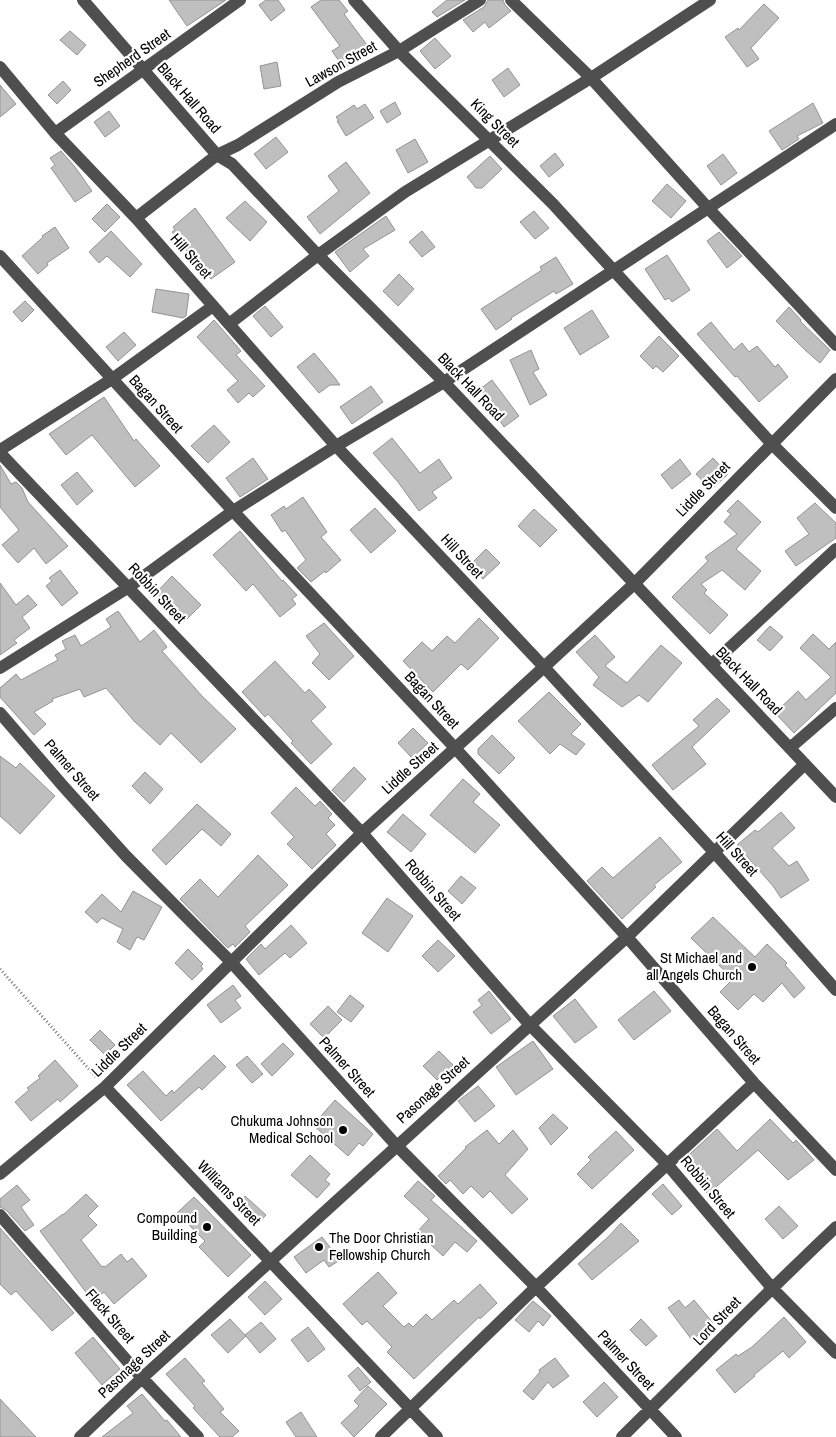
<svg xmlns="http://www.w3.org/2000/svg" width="836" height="1437" font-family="'Archivo Narrow',sans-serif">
  <rect width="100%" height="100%" fill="#fff"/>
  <path fill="#bfbfbf" stroke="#939393" d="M169,0H226L187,26Z
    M266,0H278L285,10L271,21L259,5Z
    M321,0H339L348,11L344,14L370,49L344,68L332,51L340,46L311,7Z
    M447,0H465L437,17L432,12Z
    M488,0H503L505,5L511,11L489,28L485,22L473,32L463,20L484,7Z
    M764,4L779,18L751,48L759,59L747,67L725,37L738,28L739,30Z
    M70,31L86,45L77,55L60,40Z
    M435,38L451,56L435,69L420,51Z
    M277,62L281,86L264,89L260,66Z
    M508,68L520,85L504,97L492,80Z
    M63,81L71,90L57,104L48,95Z
    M0,85L16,104L0,117Z
    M395,102L401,114L387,123L380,111Z
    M813,103L823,123L797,136L799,139L782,150L769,131Z
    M365,104L374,118L346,136L337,121H339L336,117L354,105L357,109Z
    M109,111L120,126L105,137L94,122Z
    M276,137L288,152L266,169L254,154Z
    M415,139L428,162L408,173L396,150Z
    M61,151L75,167L92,191L75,202L51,168L55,165L50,158Z
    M555,153L564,165L549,177L540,166Z
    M723,154L737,173L721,185L707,166Z
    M490,156L502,169L482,188H476L467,177Z
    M346,162L370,193L320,234L307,217L339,191L328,176Z
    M667,184L686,201L671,218L652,201Z
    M245,201L267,222L250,241L226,218Z
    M107,204L120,217L105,232L92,219Z
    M195,208L235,262L211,279L196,258L195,262L172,232L175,230L173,227Z
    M534,211L549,228L535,239L520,222Z
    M386,216L395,230L363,249L369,256L350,272L335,252Z
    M55,227L69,248L47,263L48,265L38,274L22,256L43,237L42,236Z
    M111,231L142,264L130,277L107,256L99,263L89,252Z
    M422,231L435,247L422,257L409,242Z
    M719,232L742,256L727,268L707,241Z
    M667,255L690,290L672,302L669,298L665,300L645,269Z
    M556,257L573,284L556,294L554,291L511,318L512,319L496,330L481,309L542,270L540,267Z
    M399,274L414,289L398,306L383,291Z
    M156,289L189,294L186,316L183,318L152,312Z
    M25,301L34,310L22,322L13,312Z
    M265,306L283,327L271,337L253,316Z
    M789,307L801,320L800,321L830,350L820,363L805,350L776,321Z
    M592,310L609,337L580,355L564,328Z
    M214,320L241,351L236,355L265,386L253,397L249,393L238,403L227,390L238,381L197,337Z
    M711,322L734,350L742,343L749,352L757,346L775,367L778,364L788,377L759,402L737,376L735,377L697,334Z
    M124,332L136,345L118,361L106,347Z
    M659,336L679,356L663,372L656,366L653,369L640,356Z
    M531,350L539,369L533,372L547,395L530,405L510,360Z
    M314,353L335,378L340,385H330L319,393L297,367Z
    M492,380L519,416L504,427L494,412L496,410L480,389Z
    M371,386L383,402L352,424L340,407Z
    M104,397L134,441L136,439L160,466L135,487L92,435L66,455L49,434Z
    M214,425L230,442L208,463L191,446Z
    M392,438L420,473L439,459L452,478L432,492L437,498L419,511L398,482L373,453Z
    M253,458L268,479L240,497L226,478Z
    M713,458L728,474L711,490L696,474Z
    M680,459L691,474L672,489L661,475Z
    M0,465L11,484L16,482L22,488L28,502L68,546L46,564L34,548L18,563L2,545L19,530L0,507Z
    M77,472L93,491L77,505L61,485Z
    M303,497L327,532L321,537L341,560L326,573L325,571L311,582L297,568L306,560L285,530L282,532L271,515L284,506L286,509Z
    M738,500L761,522L736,549L761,571L745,590L722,570L701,584L707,590L704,593L728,615L710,634L672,597L708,561L705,557L737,534L724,522L731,514L727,511Z
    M815,503L836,523V538L796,566L785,551L809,534L797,518Z
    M375,508L396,531L371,553L350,530Z
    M534,509L557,530L540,547L518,526Z
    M240,531L282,581L283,580L297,595L292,599L296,604L280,617L253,584L246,591L213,555Z
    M486,549L500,563L483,579L470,565Z
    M60,570L78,593L62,606L46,586L52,581L49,578Z
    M172,576L201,605L184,622L156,593Z
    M0,583L16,605L28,595L37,605L22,617L30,628L14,640L17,643L0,655Z
    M118,611L140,642L154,630L167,647L162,651L202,696L236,729L201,763L171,733L160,745L134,721L106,688L84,697L80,689L52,699L53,701L34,712L46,724L34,735L0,697V688L16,674L21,680L58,660L55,655L66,649L62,641L75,635L81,646L111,627L106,619Z
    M479,618L499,638L468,670L461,664L433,692L403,661L422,642L432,651L447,636L455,643Z
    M324,623L354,656L329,680L312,663L320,654L306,636Z
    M770,626L783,637L770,651L757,640Z
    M813,634L829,649L836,642V693L794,733L775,713L798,691L806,700L831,677L800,648Z
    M595,635L615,657L605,666L627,683L661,645L682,663L648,702L639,695L622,707L593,685L599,677L576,652Z
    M275,661L305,693L309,689L326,707L311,721L332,744L311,764L291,743L293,741L268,714L265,717L242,692Z
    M549,692L581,724L571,734L585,744L576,755L560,744L550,754L518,721Z
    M717,698L730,711L692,747L706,764L673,790L652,765L699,726L693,720Z
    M413,728L428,743L412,758L398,743Z
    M492,735L515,758L499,774L478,754V749Z
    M0,756L16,768L20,763L55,796L20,834L0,816Z
    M354,767L366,779L344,802L332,790Z
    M145,772L163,789L150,804L132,786Z
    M463,779L480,794L473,802L500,825L475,853L430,815Z
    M296,787L315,806L320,801L332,814L328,818L335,825L326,834L336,845L312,869L287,844L294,837L271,813Z
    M197,804L231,834L221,846L202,829L166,865L152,850Z
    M781,812L795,828L772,848L789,866L797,861L809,880L781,898L773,886L737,845L755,830L758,832Z
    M403,814L426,834L411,852L387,832Z
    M660,837L682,862L654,885L656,887L622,919L587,881L602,867L613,878Z
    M258,855L288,885L245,926L250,932L235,947L233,944L228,948L180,899L200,879L218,897Z
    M461,876L476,888L462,904L448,891Z
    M133,891L162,907L144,940L137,937L130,950L117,942L123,929L102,918L97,923L85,912L102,894L121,912Z
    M387,898L413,916L388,952L362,933Z
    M713,917L755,957L767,944L787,963L785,965L805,988L794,998L782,983L763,1002L754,994L738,1010L720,992L733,979L691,938Z
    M291,925L307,943L290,958L285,953L259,975L246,959L261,944L265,949Z
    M438,940L455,956L438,972L422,956Z
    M188,949L203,964L201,966L203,969L192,980L175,963Z
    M233,985L241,996L235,1000L241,1008L221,1023L207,1005Z
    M489,991L511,1019L491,1034L473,1012L482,1005L478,1000Z
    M654,991L671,1011L634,1040L618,1020Z
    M350,995L364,1006L351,1022L337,1012Z
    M575,999L597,1027L575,1043L553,1016Z
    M328,1006L342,1020L324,1038L310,1024Z
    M100,1030L115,1045L105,1055L90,1040Z
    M533,1041L553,1069L516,1095L496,1067Z
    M283,1043L294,1054L272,1076L261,1064Z
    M439,1051L453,1065L437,1080L423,1066Z
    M214,1055L226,1067L202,1090L199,1087L161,1121L127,1085L143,1071L166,1096L172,1090L174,1093Z
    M247,1056L263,1074L252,1083L236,1065Z
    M55,1060L78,1086L60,1102L58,1099L31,1121L15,1102L29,1090L27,1088L40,1078L38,1076Z
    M478,1086L495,1106L475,1122L458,1101Z
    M335,1100L373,1134L363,1146L359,1143L348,1156L313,1125Z
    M553,1114L568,1128L551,1145L539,1128Z
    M770,1119L793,1143L796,1140L814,1160L788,1180L758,1150L708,1194L680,1163L717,1129L737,1151Z
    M487,1130L499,1144L513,1130L528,1149L505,1175L528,1199L512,1214L490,1191L483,1198L471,1186L463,1194L450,1180L446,1184L438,1176L466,1148L465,1147Z
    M616,1131L634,1150L592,1189L577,1174L591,1160L588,1157Z
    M310,1155L330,1174L325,1180L330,1184L317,1198L291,1175Z
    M418,1181L435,1196L431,1200L477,1241L467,1252L455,1242L443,1256L417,1232L429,1219L404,1196Z
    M663,1184L682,1206L672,1215L652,1194Z
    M17,1185L30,1200L21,1207L34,1225L25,1231L6,1210L0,1207V1199Z
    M86,1194L98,1206L88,1216L97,1225L81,1240L102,1267L103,1266L105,1267L121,1254L127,1262L132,1258L147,1276L114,1304L104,1292L94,1301L91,1299L40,1231L63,1214V1215Z
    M245,1196L266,1215L258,1224L236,1206Z
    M194,1197L251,1255L228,1277L199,1247L205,1241L177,1213Z
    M779,1206L798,1226L783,1239L765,1219Z
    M621,1223L639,1241L592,1280L578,1264L609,1236Z
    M0,1228L74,1313L52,1331L16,1291L11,1295L0,1284Z
    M322,1237L340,1260L329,1267L324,1260L306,1273L294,1257Z
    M378,1272L397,1293L383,1306L404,1327L409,1323L413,1327L426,1314L432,1320L454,1300L458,1304L480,1284L497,1303L480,1319L479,1317L414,1379L387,1352L392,1347L367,1321L362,1325L343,1304Z
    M265,1281L282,1299L265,1315L248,1297Z
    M679,1300L685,1308L694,1300L713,1323L692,1340L668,1308Z
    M533,1301L551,1316L543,1326L538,1321L529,1332L515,1320Z
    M784,1317L806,1342L789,1358L783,1351L754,1375L755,1376L735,1393L716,1370L736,1354L738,1356L752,1347Z
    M230,1319L246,1336L228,1353L211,1335Z
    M641,1319L657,1336L646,1346L630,1330Z
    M261,1322L276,1339L260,1353L245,1335Z
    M308,1327L325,1349L308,1362L291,1340Z
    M93,1337L120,1369L102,1385L75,1353Z
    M185,1358L205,1381L202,1383L224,1409L220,1412L239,1431L232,1437H220L193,1408L195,1406L166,1374Z
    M555,1358L569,1376L553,1388L548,1382L533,1400L523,1391L540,1372L539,1370Z
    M358,1367L371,1382L360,1391L348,1376Z
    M604,1382L618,1397L597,1417L583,1402Z
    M368,1386L387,1404L354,1437L341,1423L359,1406L354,1401Z
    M142,1394L165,1421L167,1420L181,1437H102L133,1413L127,1406Z
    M0,1399L36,1437H0Z
    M301,1412L317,1437H296L286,1422Z"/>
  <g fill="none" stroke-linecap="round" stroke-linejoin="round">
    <path stroke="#717171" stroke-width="3" stroke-dasharray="1 2.5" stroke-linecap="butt" d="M0,969L96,1077"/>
    <path stroke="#4f4f4f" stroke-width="12" d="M83,0L217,155L232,164L318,255L444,382L836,797
      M240,0L55,133L136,218L336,446L544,667L714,852L836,990
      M354,0L399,51L553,204L771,443L836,508
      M511,0L591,78L708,208L836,345
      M0,67L55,133
      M136,218L217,155L238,145L338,82L399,51L480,0
      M0,256L233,511L456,749L627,937L754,1083L836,1170
      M229,324L318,255L405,192L591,78L710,0
      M0,450L112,379L213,306
      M0,453L362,833L529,1024L667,1164L772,1288L836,1353
      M711,665L836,549
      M0,668L129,587L233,511L336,446L444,382L836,124
      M0,713L63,786L126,856L232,963L396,1145L536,1287L676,1437
      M791,747L836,708
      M105,1087L437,1437
      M0,1174L105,1087L362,833L544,667L634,584L836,379
      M0,1215L142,1378L198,1437
      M80,1437L142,1378L627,937L805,764
      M381,1437L536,1287L754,1083
      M622,1437C693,1367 763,1296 836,1227"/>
  </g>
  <g fill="#000" stroke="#fff" stroke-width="2">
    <circle cx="752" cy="967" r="5"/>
    <circle cx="343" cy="1130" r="5"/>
    <circle cx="207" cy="1227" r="5"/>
    <circle cx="319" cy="1247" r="5"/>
  </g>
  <g text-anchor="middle" stroke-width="4.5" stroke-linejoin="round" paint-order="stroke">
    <g font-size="15" fill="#000" stroke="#fff">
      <text transform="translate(132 58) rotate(-35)" y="5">Shepherd Street</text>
      <text transform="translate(341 64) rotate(-29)" y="5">Lawson Street</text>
      <text transform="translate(189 98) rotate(49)" y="5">Black Hall Road</text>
      <text transform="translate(495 123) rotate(45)" y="5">King Street</text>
      <text transform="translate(191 256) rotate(49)" y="5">Hill Street</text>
      <text transform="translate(471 387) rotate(46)" y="5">Black Hall Road</text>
      <text transform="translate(156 404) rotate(48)" y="5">Bagan Street</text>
      <text transform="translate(703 489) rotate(-46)" y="5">Liddle Street</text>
      <text transform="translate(462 556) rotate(47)" y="5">Hill Street</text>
      <text transform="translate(157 593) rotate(47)" y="5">Robbin Street</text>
      <text transform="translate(749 681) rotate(46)" y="5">Black Hall Road</text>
      <text transform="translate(432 700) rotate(47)" y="5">Bagan Street</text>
      <text transform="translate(410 768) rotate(-42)" y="5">Liddle Street</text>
      <text transform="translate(72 770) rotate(49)" y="5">Palmer Street</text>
      <text transform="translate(737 854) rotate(48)" y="5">Hill Street</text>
      <text transform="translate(433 890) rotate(49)" y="5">Robbin Street</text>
      <text transform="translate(734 1035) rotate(49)" y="5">Bagan Street</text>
      <text transform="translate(119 1050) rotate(-44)" y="5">Liddle Street</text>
      <text transform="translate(347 1067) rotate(48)" y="5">Palmer Street</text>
      <text transform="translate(433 1090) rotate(-42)" y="5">Pasonage Street</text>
      <text transform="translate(708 1187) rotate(50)" y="5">Robbin Street</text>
      <text transform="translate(229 1193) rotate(46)" y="5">Williams Street</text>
      <text transform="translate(110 1316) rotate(49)" y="5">Fleck Street</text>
      <text transform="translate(717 1321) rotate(-46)" y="5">Lord Street</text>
      <text transform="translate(626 1360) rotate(47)" y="5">Palmer Street</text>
      <text transform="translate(134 1364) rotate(-43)" y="5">Pasonage Street</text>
    </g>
    <g font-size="15" fill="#000" stroke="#fff" text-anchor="end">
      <text x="742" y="963">St Michael and<tspan x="742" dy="17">all Angels Church</tspan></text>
      <text x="333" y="1126">Chukuma Johnson<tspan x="333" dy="17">Medical School</tspan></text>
      <text x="197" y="1223">Compound<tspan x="197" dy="17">Building</tspan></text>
      <text x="329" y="1243" text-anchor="start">The Door Christian<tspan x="329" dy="17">Fellowship Church</tspan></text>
    </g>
  </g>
</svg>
